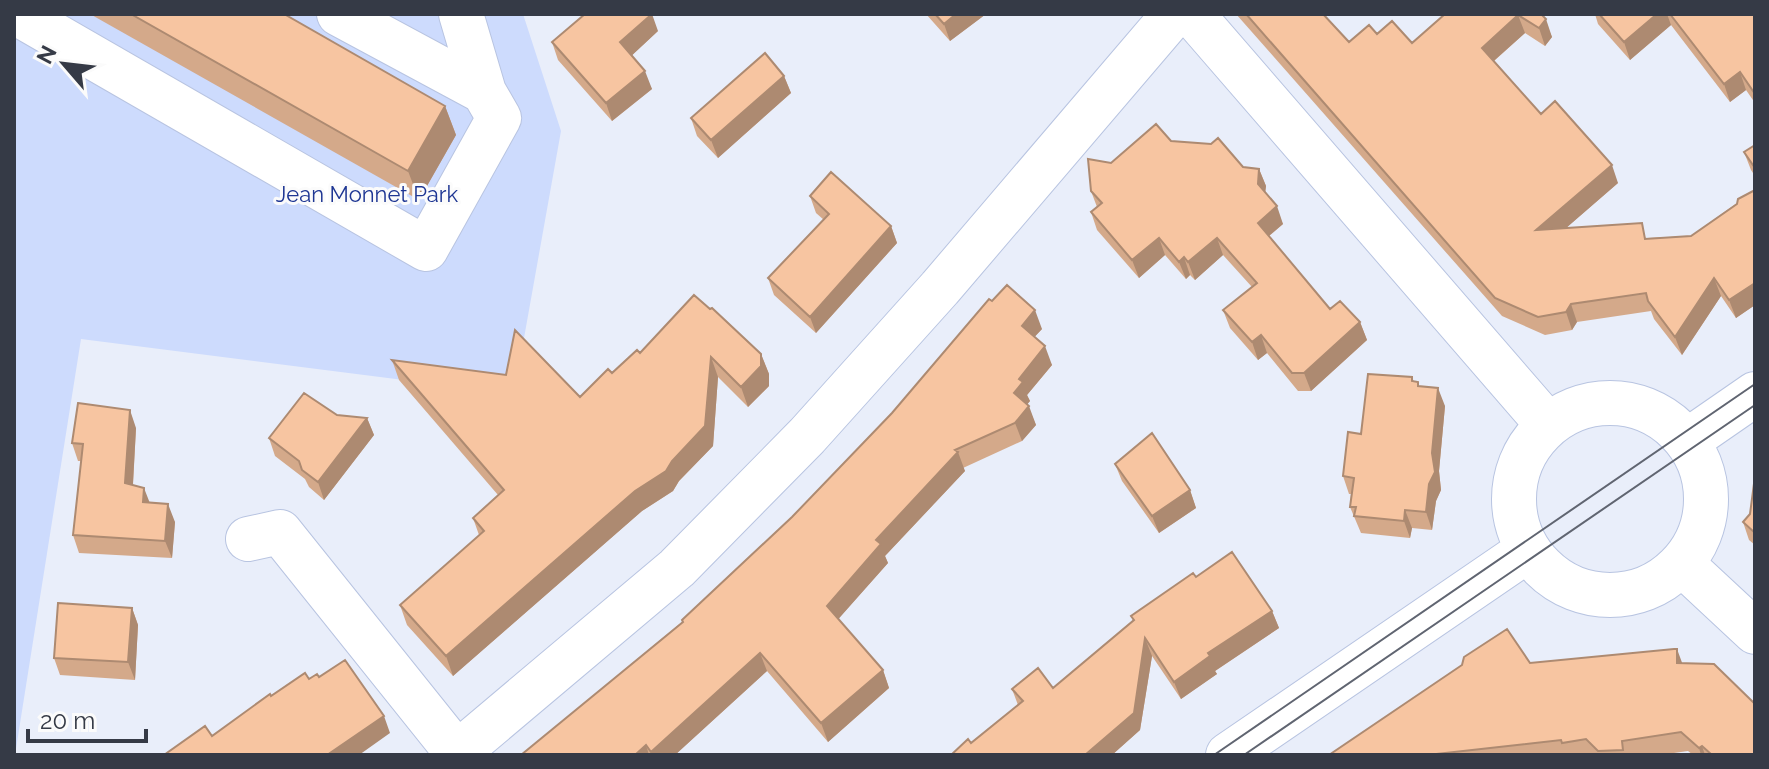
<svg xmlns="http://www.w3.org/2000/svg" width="1769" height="769" font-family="Raleway,sans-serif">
  <rect width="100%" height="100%" fill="#e9eefa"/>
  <path fill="#cddbfd" d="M14,14H523L561,131L514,394L81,339L15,755Z"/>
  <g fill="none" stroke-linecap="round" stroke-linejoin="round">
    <defs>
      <path id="minor" d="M18,14L426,249L499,118L484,92L461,14
        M339,14L484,92
        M1192,14L1548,425
        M1514 499a96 96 0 1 1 192 0a96 96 0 1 1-192 0Z
        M1687,441L1755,394
        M248,539L280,532L457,753
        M1682,564L1755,632
        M455,755L677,568L807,436L940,288L1174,14
        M1228,755L1528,550"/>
    </defs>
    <use href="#minor" stroke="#b8c4e1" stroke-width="46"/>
    <use href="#minor" stroke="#fff" stroke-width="44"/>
    <path stroke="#606571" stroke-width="2" d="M1214,755L1755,384
      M1244,755L1755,405"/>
  </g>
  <path fill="#d4a98a" d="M90,14H284L445,106L456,135L419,200Z
    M926,14H986L950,41Z
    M1236,14H1323L1349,42L1377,34L1412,43L1445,14H1541L1552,37L1545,46L1525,33L1494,61L1541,114L1618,183L1566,228L1647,238L1691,236L1755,190V305L1736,318L1721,296L1682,355L1654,319L1651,311L1577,322L1572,330L1545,335L1502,316Z
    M1595,14H1755V103L1746,90L1730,102L1671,25L1630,60L1598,24Z
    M658,31L632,55L652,89L612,121L558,60L552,42Z
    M784,76L791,93L718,158L697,136L691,118Z
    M1171,141L1243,167L1259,169L1266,186L1265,192L1283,224L1269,236L1330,309L1360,322L1367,340L1311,391H1298L1267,353L1258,360L1230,328L1223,310L1252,287L1223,255L1195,280L1190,275L1186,279L1165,255L1139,278L1097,230L1091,212L1097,207L1091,191L1111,163Z
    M1755,145V176L1751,170L1744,152Z
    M810,196L891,226L897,243L816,333L774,295L768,278L824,220L816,213Z
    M992,301L1042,329L1034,337L1052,365L1027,395L1030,401L1027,404L1036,425L1022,441L963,468L965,471L885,556L888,563L838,619L883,670L889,688L828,742L767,671L675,755H521L682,622L792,517L892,413Z
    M640,353L761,354L769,374V386L748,407L718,377L713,446L679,481L673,491L642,511L453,676L407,625L400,605L479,535L473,518L498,495L399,380L392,360L580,397Z
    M1412,377L1414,382L1445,406L1439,471L1441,490L1436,501L1432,530L1412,528L1410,538L1361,533L1350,507L1351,494H1349L1343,476L1361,434Z
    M337,415L367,418L374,435L324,500L309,487L305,479L275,456L269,438Z
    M136,428L133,485L150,503L175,522L172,558L79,553L73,535L81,461H78L72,443Z
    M1115,464L1190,490L1196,508L1159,533L1122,481Z
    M1755,476V545L1749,540L1743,522L1750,514Z
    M1196,577L1272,611L1279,628L1215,671L1217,674L1181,699L1152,656L1140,730L1112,755H951L971,743L1018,705L1012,689L1053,688L1133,621L1131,616Z
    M132,608L138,625L135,680L60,675L54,658Z
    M1530,663H1682L1755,755H1693L1688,751L1660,755H1329Z"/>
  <path fill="#ad8a71" d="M652,14L658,31L627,60L620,42Z
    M956,14H986L950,41L944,24Z
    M1657,14H1667L1671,25L1630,60L1624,42Z
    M1518,15L1525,33L1488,66L1482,48Z
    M1546,19L1552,37L1545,46L1539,28Z
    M645,71L652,89L612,121L606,103Z
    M1740,72L1746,90L1730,102L1724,84Z
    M784,76L791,93L718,158L711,140Z
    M445,106L456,135L419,200L408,171Z
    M1612,165L1618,183L1543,248L1536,230Z
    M1259,169L1266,186L1264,202L1258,184Z
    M1277,206L1283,224L1264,240L1258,223Z
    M891,226L897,243L816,333L810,317Z
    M1159,238L1165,255L1139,278L1132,260Z
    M1217,238L1223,255L1195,280L1188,262Z
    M1184,257L1190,275L1186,279L1179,262Z
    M1714,278L1721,296L1682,355L1675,337Z
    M1755,283V305L1736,318L1729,300Z
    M1571,304L1577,322L1572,330L1566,312Z
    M1035,310L1042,329L1028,344L1022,326Z
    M1360,322L1367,340L1311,391L1304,373Z
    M1261,335L1267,353L1258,360L1252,342Z
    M1045,346L1052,365L1027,395L1030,401L1021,412L1014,393L1019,379Z
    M761,354L769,374V386L748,407L741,387Z
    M711,357L718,377L713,446L679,481L673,491L642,511L453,676L446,656L635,491L672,461Z
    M1438,388L1445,406L1439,471L1441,490L1436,501L1432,530L1426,512Z
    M1029,406L1036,425L1022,441L1015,423Z
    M130,410L136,428L132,500L125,483Z
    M367,418L374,435L324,500L318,482Z
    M958,452L965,471L885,556L888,563L834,624L827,606L876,540Z
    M144,488L151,506L143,502Z
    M1190,490L1196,508L1159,533L1152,516Z
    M168,504L175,522L172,558L165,541Z
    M1405,510L1412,528L1410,538L1404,521Z
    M132,608L138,625L135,680L128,662Z
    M1272,611L1279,628L1215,671L1217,674L1181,699L1174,682L1208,653Z
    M1145,638L1152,656L1140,730L1112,755H1085Z
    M1677,649L1684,668L1677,663Z
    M760,653L767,671L675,755H652L651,752Z
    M883,670L889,688L828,742L821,723Z
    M384,716L390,733L359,755H327Z
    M646,745L649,755H635Z
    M1702,746L1705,755H1701L1699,748Z"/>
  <path fill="#f7c5a1" stroke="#ad8a71" stroke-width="2" d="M131,14H284L445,106L408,171Z
    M585,14H652L620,42L645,71L606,103L552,42Z
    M935,14H956L944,24Z
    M1246,14H1323L1349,42L1369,25L1377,34L1392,21L1412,43L1445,14H1541L1546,19L1539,28L1518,15L1482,48L1541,114L1555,101L1612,165L1536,230L1642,223L1645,239L1691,236L1737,204L1738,199L1755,190V283L1729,300L1714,278L1675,337L1648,301L1646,293L1571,304L1566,312L1538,317L1495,298Z
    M1599,14H1657L1624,42Z
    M1670,14H1755V94L1740,72L1724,84Z
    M765,53L784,76L711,140L691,118Z
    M1156,124L1171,141L1211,144L1218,138L1243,167L1259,169L1258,184L1277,206L1258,223L1330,309L1340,301L1360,322L1304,373H1292L1261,335L1252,342L1223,310L1257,283L1217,238L1188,262L1184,257L1179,262L1159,238L1132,260L1091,212L1102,203L1091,191L1088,159L1111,163Z
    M1755,145V168L1744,152Z
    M831,172L891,226L810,317L768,278L829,214L810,196Z
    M1007,285L1035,310L1022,326L1045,346L1019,379L1023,382L1014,393L1029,406L1015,423L955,450L958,452L876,540L881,544L827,606L883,670L821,723L760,653L651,752L646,745L635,755H521L683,622L682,620L792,517L892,413L989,299L992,301Z
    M694,295L710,309L712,308L761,354V366L741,387L711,357L705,426L672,461L666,471L635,491L446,656L400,605L484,531L473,518L504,490L392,360L506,375L515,330L580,397L608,369L612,373L637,350L640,353Z
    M1368,374L1412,377V381L1418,382V386L1438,388L1432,453L1435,472L1429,484L1426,512L1405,510L1404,521L1354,516L1356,507H1350L1354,478L1343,476L1348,432L1361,434Z
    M304,393L337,415L367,418L318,482L302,470L299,461L269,438Z
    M78,403L130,410L125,483L144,488L143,502L168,504L165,541L73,535L83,444L72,443Z
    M1152,433L1190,490L1152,516L1115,464Z
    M1755,476V533L1743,522L1750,514Z
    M1232,552L1272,611L1208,653L1210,656L1174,682L1145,638L1134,713L1085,755H951L968,739L971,743L1023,701L1012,689L1038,668L1053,688L1134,620L1131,616L1193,573L1196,577Z
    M58,603L132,608L128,662L54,658Z
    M1507,629L1530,663L1674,649H1677V663L1714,664L1755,704V755H1712L1702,746L1699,748L1681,732L1622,741L1623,750L1598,751L1586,739L1562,743L1561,740L1436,754L1437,755H1329L1462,665L1464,657Z
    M345,660L384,716L327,755H164L205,726L212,736L270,694L271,696L305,673L309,679L317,674L319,677Z"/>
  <g text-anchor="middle" stroke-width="6" stroke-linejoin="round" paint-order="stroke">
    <g font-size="22" fill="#1e3693" stroke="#fbfbfb">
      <text x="367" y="202">Jean Monnet Park</text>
    </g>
  </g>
  <rect width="1769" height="769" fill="none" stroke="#353a46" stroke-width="32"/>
  <g transform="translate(64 64) rotate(298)" stroke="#fbfbfb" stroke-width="6" paint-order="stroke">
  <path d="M0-6L14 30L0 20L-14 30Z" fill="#353a46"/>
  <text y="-12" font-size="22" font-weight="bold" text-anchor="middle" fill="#353a46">N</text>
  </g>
  <path d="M28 729v12h118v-12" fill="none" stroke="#353a46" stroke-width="4"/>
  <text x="40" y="729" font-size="24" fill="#353a46" stroke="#fbfbfb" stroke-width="6" paint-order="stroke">20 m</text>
</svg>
